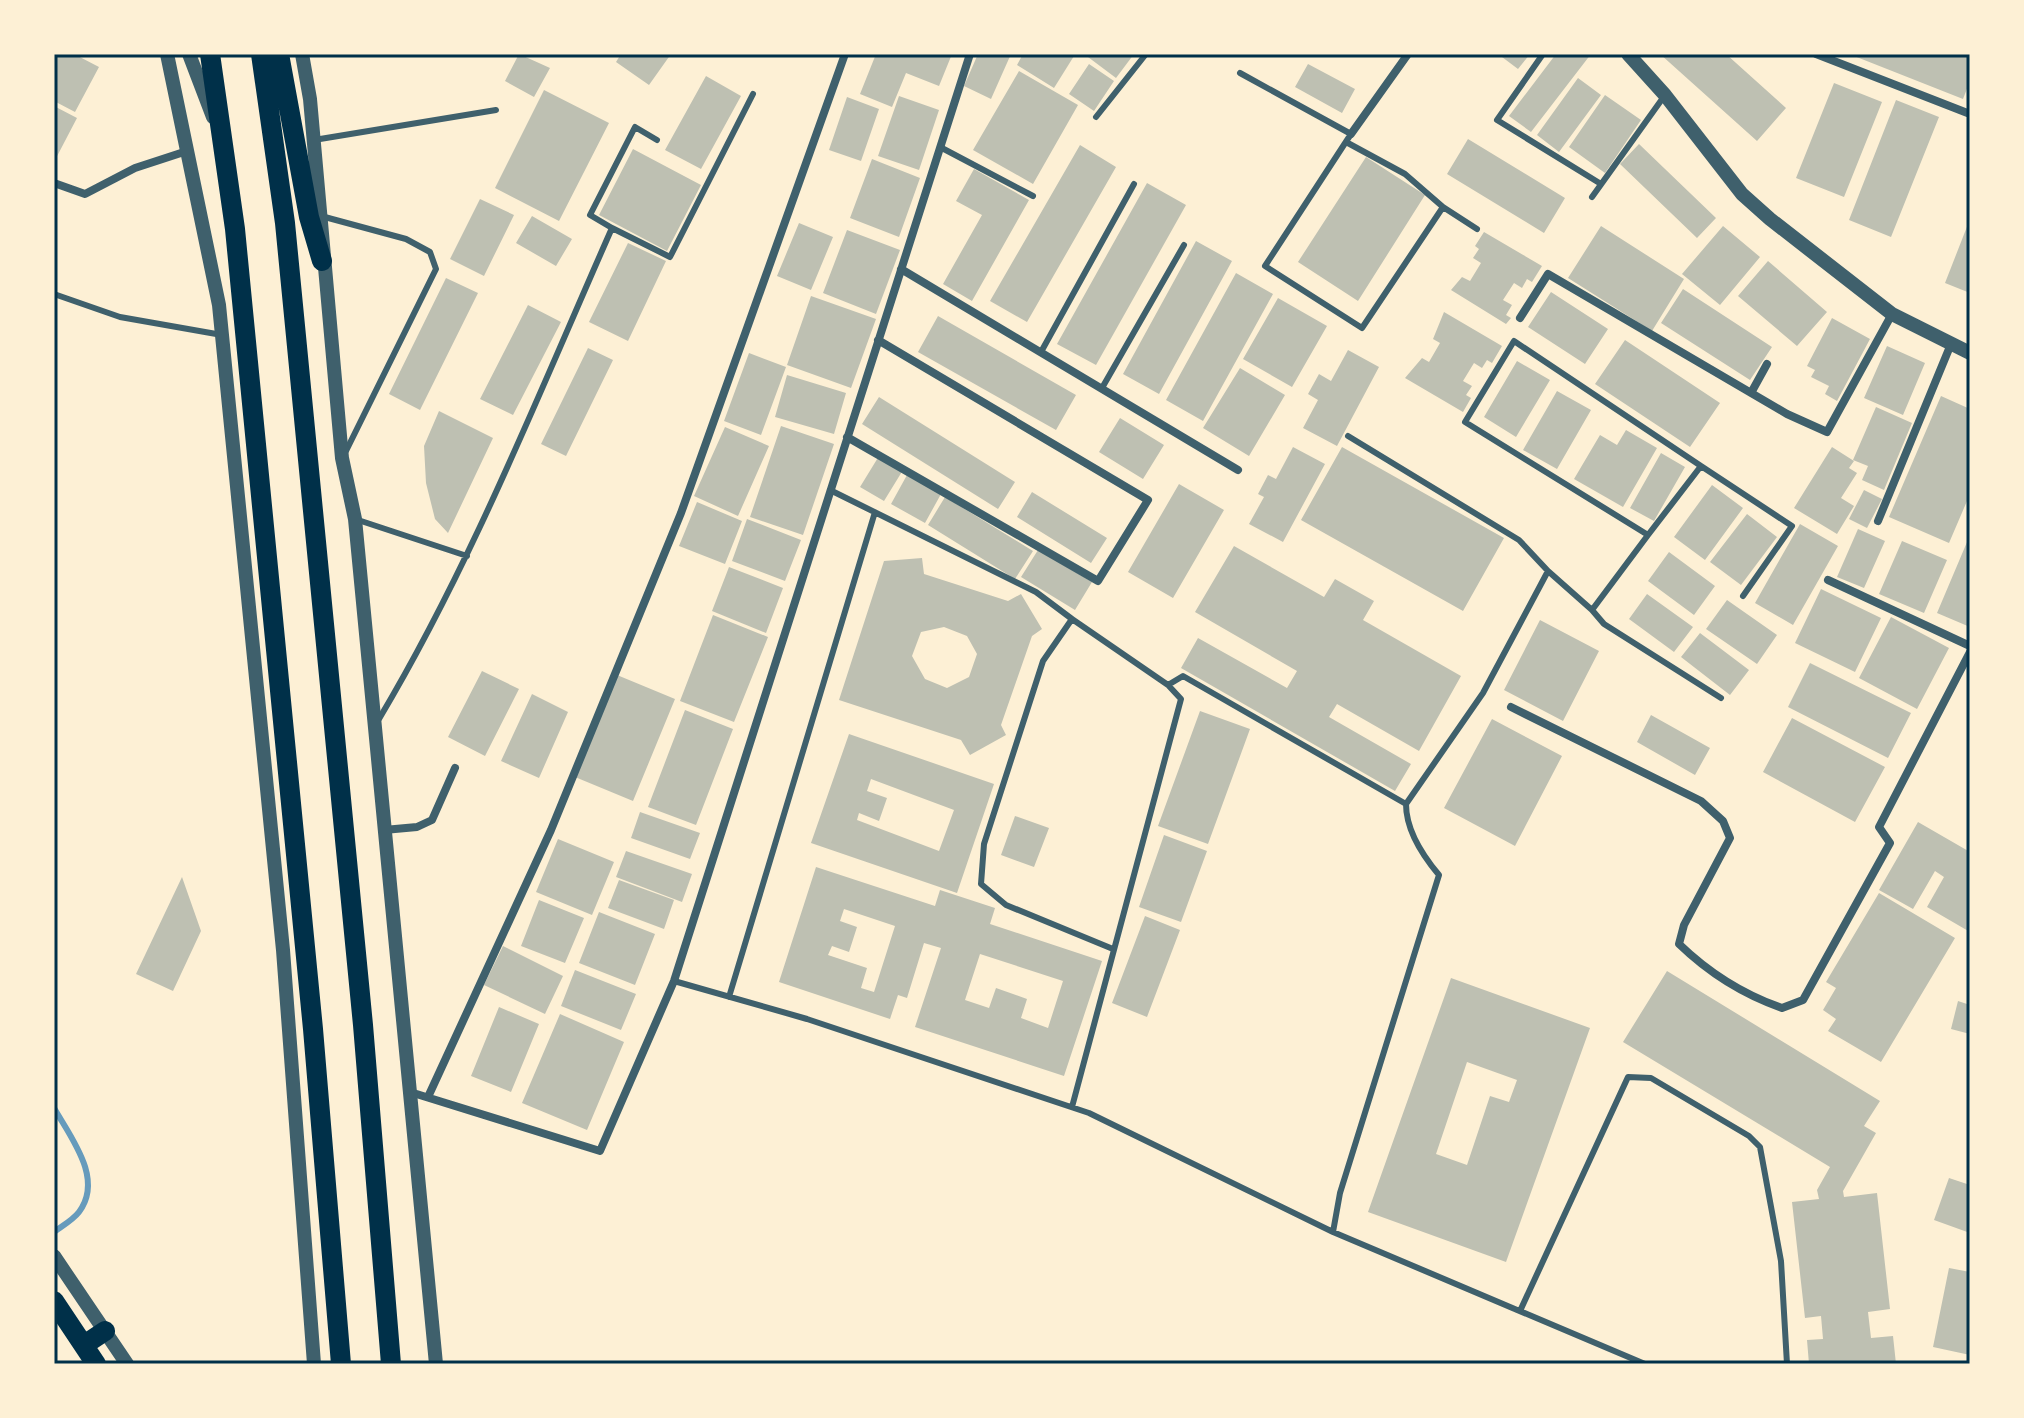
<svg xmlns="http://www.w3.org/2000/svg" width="2024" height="1418" font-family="'IBM Plex Serif',serif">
  <rect width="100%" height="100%" fill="#fdf0d5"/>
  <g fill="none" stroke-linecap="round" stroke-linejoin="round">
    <path stroke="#669bbc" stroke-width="6" d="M54,1108C71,1138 104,1179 79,1212C73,1220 62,1226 54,1232"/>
  </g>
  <path fill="#bec0b2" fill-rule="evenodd" d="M54,54H74L99,67L75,112L54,101Z
    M519,54L550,68L534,97L505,81Z
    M621,54H671L649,85L616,62Z
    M876,54H952L939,86L906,73L892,107L860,94Z
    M978,54H1011L991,99L964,86Z
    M1023,54H1072L1074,56L1054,88L1017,65Z
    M1084,54H1134L1116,78Z
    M1498,54H1530L1518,69Z
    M1556,54H1591L1531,132L1509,116Z
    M1660,54H1726L1786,108L1757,141Z
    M1849,54H1970V81L1963,99Z
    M1089,64L1114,81L1094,111L1069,94Z
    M1308,64L1355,89L1342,113L1295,87Z
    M1019,71L1078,105L1033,184L973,150Z
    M706,76L741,96L701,169L665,150Z
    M1578,78L1601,95L1559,152L1537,135Z
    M1834,83L1882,102L1844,197L1796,178Z
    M544,90L609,123L559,221L495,188Z
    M1605,95L1641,120L1605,173L1569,147Z
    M899,96L939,110L919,170L878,156Z
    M847,97L879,109L861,161L829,150Z
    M1896,100L1939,117L1891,237L1849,220Z
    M54,106L77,118L54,162Z
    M1468,139L1565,198L1544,233L1447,174Z
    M1639,144L1716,218L1697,238L1620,164Z
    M1080,145L1116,167L1027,322L990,301Z
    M633,149L701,185L667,251L599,215Z
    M1366,157L1425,195L1358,301L1298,262Z
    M872,159L920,178L899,237L850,218Z
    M974,169L1029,200L972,301L943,284L982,215L956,201Z
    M1147,183L1186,205L1096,365L1057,344Z
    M480,199L514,215L484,276L450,259Z
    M532,216L572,239L556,266L516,243Z
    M1970,219V293L1945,283Z
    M799,223L833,237L811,290L777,276Z
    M1601,226L1684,279L1652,331L1568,278Z
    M1723,226L1760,257L1720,305L1682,274Z
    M847,230L900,250L876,314L823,293Z
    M1484,232L1542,266L1532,282L1527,279L1522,288L1514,283L1503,300L1512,305L1506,315L1511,318L1506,324L1451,290L1462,277L1470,281L1481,263L1473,258L1479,249L1475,246Z
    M1196,241L1232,261L1159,394L1123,374Z
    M628,243L666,261L628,341L589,322Z
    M1768,261L1827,312L1797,346L1738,296Z
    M1236,273L1273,294L1203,421L1166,400Z
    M446,278L478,293L420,410L389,394Z
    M1683,289L1772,347L1750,380L1661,323Z
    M1551,292L1608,329L1585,364L1528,327Z
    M811,296L876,319L851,388L787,365Z
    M1278,298L1327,326L1292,387L1243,359Z
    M528,305L561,322L513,415L480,399Z
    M1444,312L1502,346L1492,363L1487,360L1482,368L1474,363L1463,381L1472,386L1466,395L1471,398L1463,412L1405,378L1422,358L1429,362L1440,343L1433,339Z
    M938,316L1076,395L1056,430L918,352Z
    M1832,318L1870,339L1837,401L1825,394L1829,386L1811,377L1815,370L1807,366Z
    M1625,340L1720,403L1690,447L1595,384Z
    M1887,346L1925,363L1903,415L1864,398Z
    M588,348L613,360L566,456L541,444Z
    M1348,350L1379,367L1337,446L1303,428L1318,400L1308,394L1319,374L1331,381Z
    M749,353L786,367L761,435L724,421Z
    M1517,361L1550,380L1516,437L1484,417Z
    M1240,368L1285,395L1249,456L1203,428Z
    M787,375L846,393L834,434L775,417Z
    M1557,391L1591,410L1557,469L1523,450Z
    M1941,396L1970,409V494L1949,543L1889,517Z
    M879,397L1015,482L998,509L862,424Z
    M1876,407L1912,423L1884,490L1862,480L1868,466L1853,460Z
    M439,411L493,438L448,533L435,519L426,483L424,446Z
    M1120,418L1164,445L1143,479L1099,452Z
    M781,426L834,444L803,535L750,517Z
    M725,427L769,446L738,516L694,496Z
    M1626,430L1657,448L1623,507L1574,479L1600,435L1617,445Z
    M1293,447L1325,464L1283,542L1249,524L1264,497L1258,494L1268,475L1276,479Z
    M1342,447L1504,538L1463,611L1301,520Z
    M1832,447L1854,461L1849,468L1857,473L1841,498L1854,506L1837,534L1794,508Z
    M1661,453L1685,467L1654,521L1630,508Z
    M879,456L903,470L884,501L860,487Z
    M907,475L941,494L925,523L891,504Z
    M1179,484L1224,510L1173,598L1128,572Z
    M1712,485L1743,508L1705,560L1674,537Z
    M1864,490L1882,499L1867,528L1849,519Z
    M1032,492L1107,538L1091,563L1017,517Z
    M945,497L1033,551L1015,579L928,525Z
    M697,502L742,521L725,564L679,546Z
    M1747,514L1777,537L1741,585L1710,562Z
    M747,519L801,540L785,581L732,561Z
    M1800,524L1838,546L1793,625L1755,603Z
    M1858,529L1885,541L1864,588L1837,577Z
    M1970,535V627L1937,613Z
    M1902,541L1947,560L1924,613L1879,594Z
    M1234,546L1324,597L1335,579L1374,601L1363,620L1461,676L1419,751L1337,704L1329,717L1411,764L1395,791L1181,668L1198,638L1287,688L1297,671L1195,612Z
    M1038,550L1092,582L1075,610L1021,577Z
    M1669,552L1715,586L1694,615L1648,581Z
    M922,558L924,574L1008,601L1021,594L1042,629L1032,636L1001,725L1006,735L970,755L961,740L839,700L884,561ZM944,627L967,636L977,654L969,677L947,688L925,679L912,656L921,632Z
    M729,567L783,588L766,633L712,611Z
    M1821,589L1881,618L1855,672L1795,643Z
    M1647,594L1693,627L1674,652L1629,619Z
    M1727,600L1777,635L1757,664L1706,629Z
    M713,615L768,637L734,722L680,701Z
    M1891,617L1949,648L1917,709L1859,678Z
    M1540,620L1599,651L1563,721L1504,690Z
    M1700,633L1749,670L1730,695L1681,657Z
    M1810,663L1911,713L1888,758L1788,707Z
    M482,671L519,689L485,756L448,737Z
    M617,675L675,699L633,801L575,777Z
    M532,694L568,712L539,778L501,761Z
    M685,710L733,729L696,825L648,807Z
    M1200,711L1250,729L1208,844L1158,826Z
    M1651,715L1710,748L1695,775L1637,742Z
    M1792,718L1885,767L1855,822L1763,772Z
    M1492,719L1562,756L1515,846L1444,808Z
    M849,734L994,784L957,893L811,843ZM871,779L954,810L939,851L857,820L859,813L879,821L887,798L867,791Z
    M640,812L700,833L690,859L631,838Z
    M1015,816L1049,828L1034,867L1001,855Z
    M1918,822L1970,852V932L1927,907L1944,877L1935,871L1913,909L1879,890Z
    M1164,835L1207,851L1181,922L1139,907Z
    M558,839L614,862L592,915L536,892Z
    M626,851L692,874L682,902L616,877Z
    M816,867L935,906L940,890L995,908L990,924L1102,961L1064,1076L915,1027L941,948L924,943L907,998L898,995L890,1019L779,982ZM844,909L895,926L874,992L861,988L867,968L828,955L832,946L849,952L857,927L840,921ZM980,954L1063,981L1048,1028L1021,1018L1027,999L996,988L989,1008L965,1000Z
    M182,877L201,931L173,991L136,974Z
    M619,880L674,900L664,929L608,908Z
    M1879,893L1955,938L1881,1062L1828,1031L1836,1019L1823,1010L1836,988L1826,982Z
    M539,900L584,918L565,963L521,946Z
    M599,912L655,934L635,985L579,963Z
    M1145,916L1180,930L1147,1017L1112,1003Z
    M503,946L563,976L545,1014L484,985Z
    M575,970L636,994L621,1030L561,1006Z
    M1667,971L1880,1101L1864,1126L1876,1133L1843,1191L1844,1197L1877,1193L1890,1309L1868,1312L1871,1338L1893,1336L1896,1364H1809L1807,1340L1823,1339L1821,1316L1805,1318L1792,1202L1819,1199L1817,1190L1830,1167L1623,1042Z
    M1451,978L1590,1028L1506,1262L1368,1212ZM1467,1062L1517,1080L1509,1102L1490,1096L1467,1165L1436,1154Z
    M1958,1001L1970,1005V1034L1951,1029Z
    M499,1007L539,1024L511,1092L471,1076Z
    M560,1014L624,1042L587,1130L522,1103Z
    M1949,1178L1970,1185V1233L1934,1220Z
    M1949,1268L1970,1272V1355L1933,1347Z"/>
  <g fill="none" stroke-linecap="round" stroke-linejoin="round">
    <path stroke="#3f606c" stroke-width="6" d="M1543,54L1497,120L1601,184
      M1240,73L1351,134L1265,266L1362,328L1443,207L1405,174L1346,142
      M1096,117L1146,54
      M314,140L496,110
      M940,147L1033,196
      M1592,197L1665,95
      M1443,207L1477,229
      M321,216L406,239L430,252L436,269L346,451
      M612,228L670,257L753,94
      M54,294L120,317L222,335
      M1041,352L1134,184
      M1102,388L1184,245
      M1348,436L1519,540L1548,571
      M1701,466L1792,526L1743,596
      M830,490L1036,592L1072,619
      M355,519L467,556
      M1592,610L1604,624L1721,698
      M1168,685L1183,676L1406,804L1483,693L1548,571L1592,610L1648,535L1465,422L1514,341L1701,466L1648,535
      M379,719C472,563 539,393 612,228L590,215L635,127L657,140
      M674,981L807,1019L1089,1113L1333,1232L1645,1364
      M729,997L875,512
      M1072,1107L1181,699L1168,685L1072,619L1043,661L984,844L981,884L1006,905L1113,949
      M1333,1232L1340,1193L1439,875C1423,856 1406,830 1406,804
      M1520,1311L1628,1077L1651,1078L1749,1136L1760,1147L1781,1261L1787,1364
      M1948,1364H1950"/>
    <path stroke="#3f606c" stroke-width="8" d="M1816,54L1970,114
      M1351,134L1408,54
      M54,183L85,194L135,168L187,151
      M901,269L1238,470
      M1520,318L1548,274L1787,414L1827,432L1892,314
      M1751,393L1767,364
      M847,437L1098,581L1148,500L878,340
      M1878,521L1951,344
      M1828,580L1970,646
      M1511,707L1701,801L1723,821L1730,838L1684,925L1679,944C1710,974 1742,994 1782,1008L1803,1000L1890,843L1879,827L1970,652
      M384,830L417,827L432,820L455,768
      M410,1092L600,1151L674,981L970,54
      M428,1097L551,830L681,513L845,54"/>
    <path stroke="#3f606c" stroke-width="14" d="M167,54L219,305L283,950L314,1364
      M189,54L213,117
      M302,54L310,99L342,458L355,519L436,1364
      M1628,54L1665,95L1742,194L1770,219L1892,314L1970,353
      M54,1256L127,1364"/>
    <path stroke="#003049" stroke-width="20" d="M210,54L235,229L313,1029L341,1364
      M261,54L285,223L363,1025L391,1364
      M279,54L309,217L322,261
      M54,1301L96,1364
      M84,1345L105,1331"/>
  </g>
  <rect width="2024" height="1418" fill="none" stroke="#fdf0d5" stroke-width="112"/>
  <rect x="56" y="56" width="1912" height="1306" fill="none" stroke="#003049" stroke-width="3"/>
</svg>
